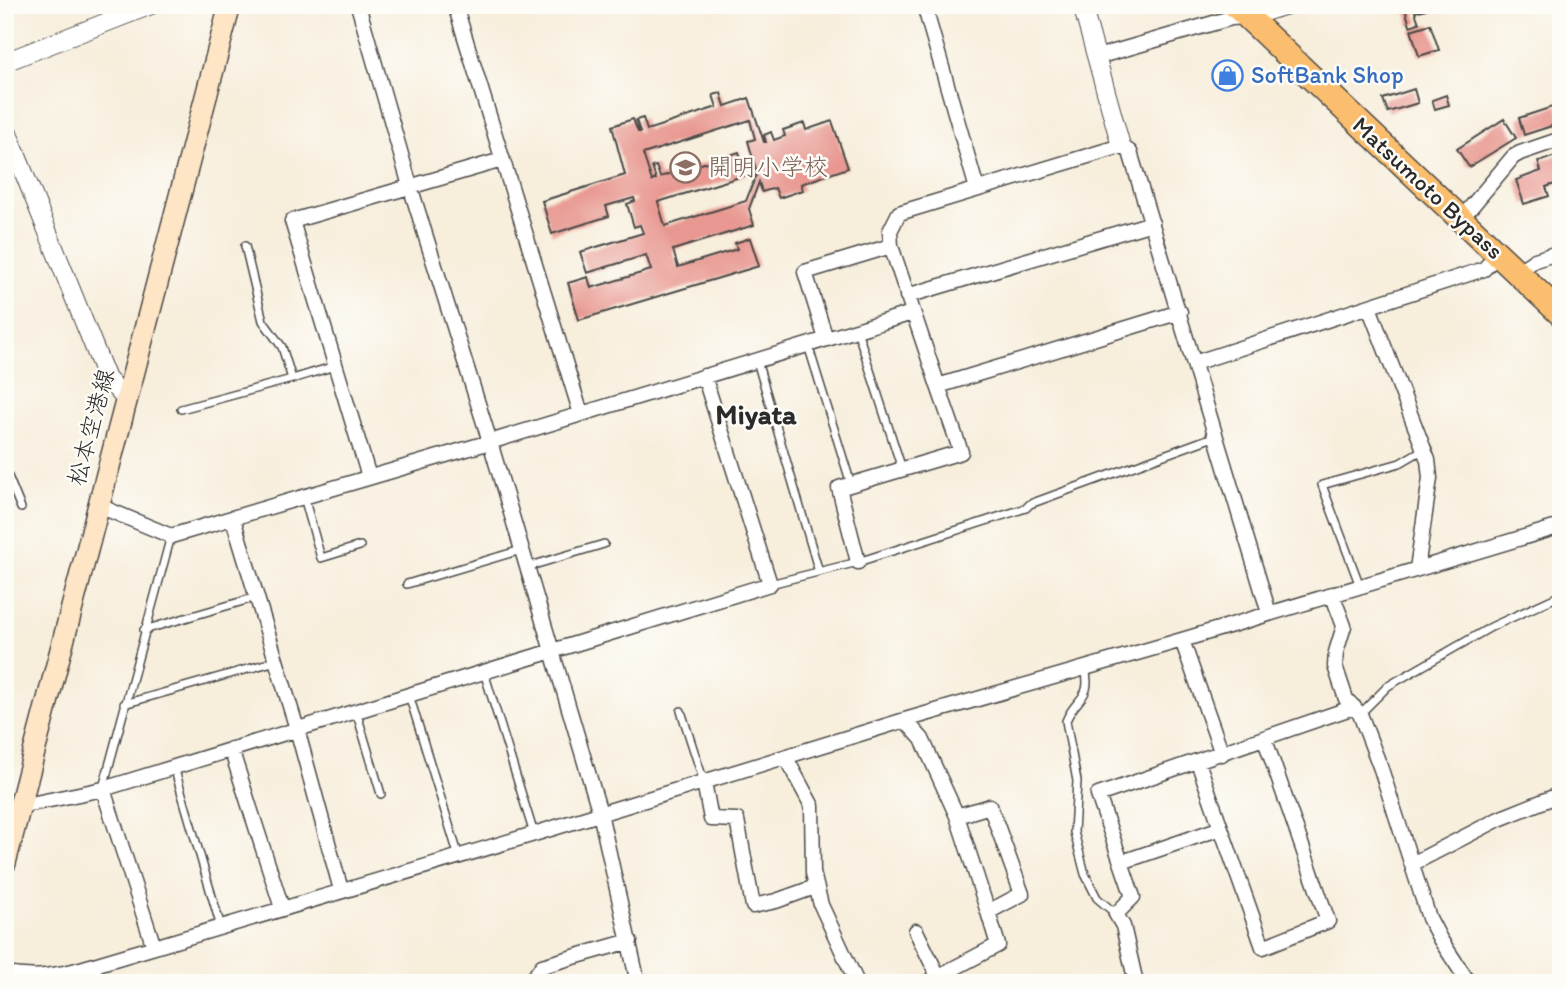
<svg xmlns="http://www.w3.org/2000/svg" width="1566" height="988" font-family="Itim,'Klee One',sans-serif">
  <rect width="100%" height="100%" fill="#fdfcf7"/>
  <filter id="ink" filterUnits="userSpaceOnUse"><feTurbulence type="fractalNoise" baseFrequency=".0143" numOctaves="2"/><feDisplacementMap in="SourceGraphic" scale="14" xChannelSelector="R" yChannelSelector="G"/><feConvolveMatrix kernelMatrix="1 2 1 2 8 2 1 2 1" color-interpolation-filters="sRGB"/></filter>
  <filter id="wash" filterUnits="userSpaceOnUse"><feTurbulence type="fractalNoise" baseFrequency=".00686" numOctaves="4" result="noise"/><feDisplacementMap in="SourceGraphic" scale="28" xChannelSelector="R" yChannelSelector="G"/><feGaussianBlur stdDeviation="1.57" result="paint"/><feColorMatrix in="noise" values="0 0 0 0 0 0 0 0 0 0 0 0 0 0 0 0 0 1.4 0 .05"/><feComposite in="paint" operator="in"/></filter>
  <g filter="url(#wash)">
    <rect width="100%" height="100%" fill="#f7eedc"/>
    <g id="blocks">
      <path fill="#e89891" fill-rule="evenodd" d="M1404,5H1425L1426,9L1415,12L1419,23L1410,26Z
        M1430,24L1439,50L1419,56L1411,30Z
        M1414,89L1418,103L1388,112L1383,99Z
        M721,93L725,106L749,98L764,142H766L764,135L771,132L774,140L785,136L783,130L804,123L806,130L832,121L848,168L801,184L803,190L779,198L775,188L762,192L759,182L749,209L754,225L673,250L678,267L737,249L735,243L750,238L759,266L579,320L568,283L588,277L591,288L651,270L646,255L587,273L580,252L643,233L640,225L634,227L627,204L635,201L634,198L606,206L609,216L552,234L542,201L625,175L612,126L633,119L638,132H640L636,120L643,118L647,130L717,107L713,95ZM750,120L755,139L748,141L757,173L746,201L665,226L658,202L746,175L739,152L660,177L656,166L652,167L656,179L652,181L643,154Z
        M1446,95L1449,105L1435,109L1432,100Z
        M1558,105L1561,123L1524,135L1519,118Z
        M1504,119L1516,138L1469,167L1457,149Z
        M1561,154V182L1546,187L1549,196L1524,204L1516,180L1541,171L1538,162Z"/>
    </g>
  </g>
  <g filter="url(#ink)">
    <use href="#blocks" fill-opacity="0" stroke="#4a4846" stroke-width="2"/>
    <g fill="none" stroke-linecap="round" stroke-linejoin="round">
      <defs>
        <path id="service" d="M245,246L263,321L282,347L292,379L335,366
          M857,330L902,469
          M808,345L851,484
          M757,361L819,572
          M181,409L292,379
          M5,469L21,508
          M304,497L321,558L360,546
          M527,567L604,544
          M407,584L521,550
          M770,584L858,562L1026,508L1030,504L1216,436
          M1360,586L1322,485L1400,463L1424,449
          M144,630L257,597
          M1085,668C1093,700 1075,697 1066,721L1077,781L1074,832L1085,874L1097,898L1116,914
          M484,672L534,834
          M409,695L459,857
          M124,704L276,661
          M356,711L381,794
          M681,711L704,782
          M1360,714L1388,686L1491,627L1561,595
          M174,767L221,927
          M103,788L171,536"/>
        <path id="minor" d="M358,5L410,186L490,442L600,813L638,983
          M455,5L581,414
          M924,5L977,189
          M1097,57L1231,18L1247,17
          M1461,219L1513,157L1520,153L1561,139
          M1517,272L1535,260L1561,252
          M907,296L1152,223
          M1369,307L1428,460L1430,478L1417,569
          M1180,312L938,386L891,246L890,231L899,213L1121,146L1130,152L1269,613
          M826,339L805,272L891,246
          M1194,363L1484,269L1498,254
          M369,477L292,221L502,160
          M97,505L171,536L490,442L912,313
          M233,519L297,729L341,890
          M858,562L839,488L961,452L938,386
          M1332,594L1344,626L1336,652L1335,666L1346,699L1360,714L1381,769L1429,918L1440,939L1469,983
          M1182,640L1222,754
          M905,720L922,739L957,816L990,806L1022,894L988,912L998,945L926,983
          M231,749L282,908
          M786,758L812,806L813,873L821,905L857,983
          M1198,762L1221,828
          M704,782L711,819L737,820L753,906L776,901L815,887
          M103,789L154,947
          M21,806L103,789L770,584L704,376
          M957,816L988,912
          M1122,862L1221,828L1263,947L1328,921L1265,740
          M1412,864L1499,819L1561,794
          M916,931L938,976
          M92,966L98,983
          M5,974C34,979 57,976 84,968L534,834L905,720L1182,640L1561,526
          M505,983L533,979L542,966L630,941
          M1136,983L1123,926L1116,914L1133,897L1098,795L1354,707"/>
        <path id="tertiary" d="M1082,5L1121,146
          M1247,17L1287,5
          M5,62L151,5
          M5,126L107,379L126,399"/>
        <path id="secondary" d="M5,863L230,5"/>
        <path id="trunk" d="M1235,5L1561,314"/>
      </defs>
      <use href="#service" stroke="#4a4846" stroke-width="10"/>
      <use href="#minor" stroke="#4a4846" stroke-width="17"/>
      <use href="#tertiary" stroke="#4a4846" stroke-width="20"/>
      <use href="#secondary" stroke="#4a4846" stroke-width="24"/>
      <use href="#trunk" stroke="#4a4846" stroke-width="27"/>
      <use href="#service" stroke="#fff" stroke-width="7"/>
      <use href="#minor" stroke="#fff" stroke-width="14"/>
      <use href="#tertiary" stroke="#fff" stroke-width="18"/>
      <use href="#secondary" stroke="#fde5c5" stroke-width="21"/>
      <use href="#trunk" stroke="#fbbe6e" stroke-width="24"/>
    </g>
  </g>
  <defs>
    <symbol id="shop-ring" viewBox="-11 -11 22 22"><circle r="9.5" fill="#fdfcf7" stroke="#3f7fe0" stroke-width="1.5"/><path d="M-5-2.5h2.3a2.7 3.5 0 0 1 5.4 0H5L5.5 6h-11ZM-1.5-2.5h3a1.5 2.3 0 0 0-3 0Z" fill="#3f7fe0"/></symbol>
    <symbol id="school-ring" viewBox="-11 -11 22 22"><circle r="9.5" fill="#fdfcf7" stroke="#8d6e63" stroke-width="1.5"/><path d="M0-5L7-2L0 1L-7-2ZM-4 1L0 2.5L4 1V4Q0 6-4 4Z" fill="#8d6e63"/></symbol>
  </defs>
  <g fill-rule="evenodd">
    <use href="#shop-ring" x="1210" y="58" width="35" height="35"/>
    <use href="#school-ring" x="668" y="150" width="35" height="35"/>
  </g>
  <g text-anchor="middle" stroke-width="5" stroke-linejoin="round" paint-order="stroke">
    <g font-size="24" fill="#366cbe" stroke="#fdfcf7" text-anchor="start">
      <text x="1251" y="83">SoftBank Shop</text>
    </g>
    <g font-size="24" fill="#785e54" stroke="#fdfcf7" text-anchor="start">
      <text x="708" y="175">開明小学校</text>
    </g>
    <g font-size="24" fill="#2b2b2b" stroke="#fdfcf7">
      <text transform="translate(1428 188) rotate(43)" y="8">Matsumoto Bypass</text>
      <text transform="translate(91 427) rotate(-75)" y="8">松本空港線</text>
    </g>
    <g font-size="28" font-weight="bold" fill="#2b2b2b" stroke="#fdfcf7">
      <text x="756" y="424">Miyata</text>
    </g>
  </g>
  <rect width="1566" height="988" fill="none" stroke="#fdfcf7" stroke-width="28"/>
</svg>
